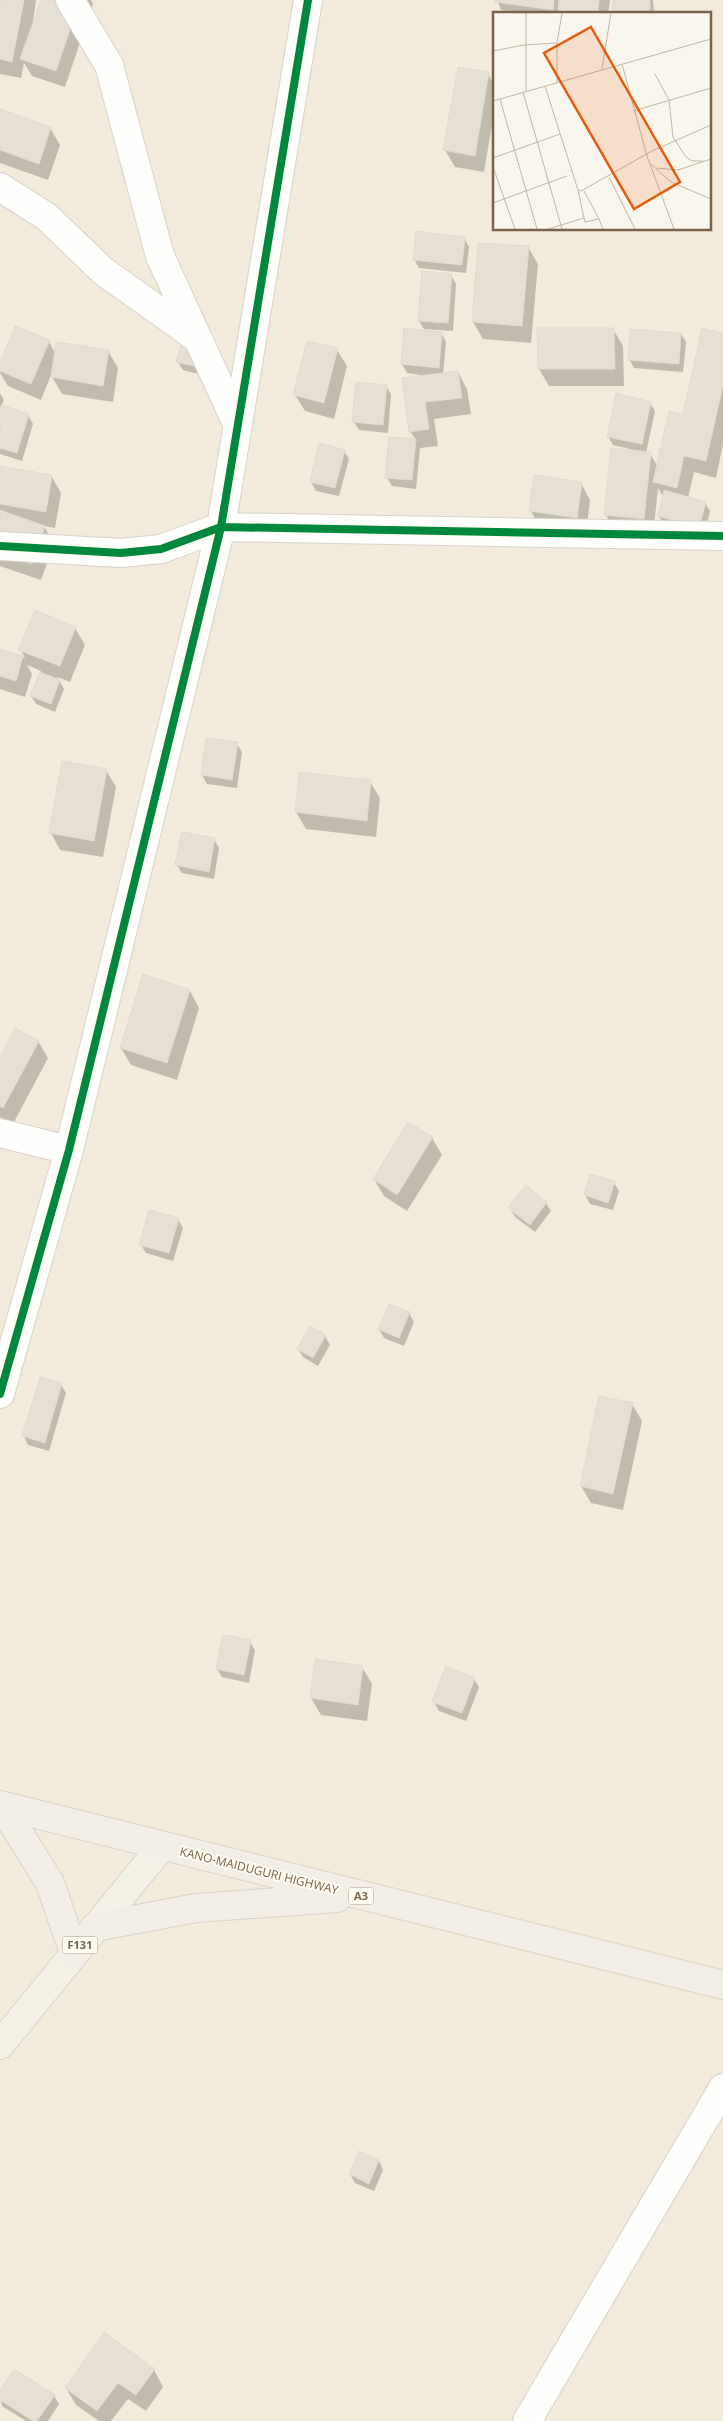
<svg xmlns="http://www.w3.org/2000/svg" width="723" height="2421" font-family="'Open Sans',sans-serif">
  <rect width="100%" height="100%" fill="#f9f6ed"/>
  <path fill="#f2eada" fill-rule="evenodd" d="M0,0H723V2421H0ZM494,14H709V229H494Z"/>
  <path fill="#0003" d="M0,0H36L32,28L42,0H91L93,4L65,87L32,76L24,63L21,78L0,74Z
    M497,0H610L608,14H526L501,10Z
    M614,0H653L654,14H615Z
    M488,74L494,84V113L484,172L455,167L445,150Z
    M0,110L50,128L60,145L48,180L0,163Z
    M464,238L469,247L466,273L419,268L414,259Z
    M528,247L538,264L531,343L483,339L473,322Z
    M451,275L456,284L453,331L424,329L419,321Z
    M613,329L623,346L624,386H549L539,369V330Z
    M441,333L446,342L443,374L458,372L467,389L471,414L434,419L438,446L420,448L416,489L392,486L387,478L416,440L410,431L427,376L407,373L402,364Z
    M185,334L202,375L183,370L178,362Z
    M681,334L686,342L683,372L634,368L629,359Z
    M723,334V444L716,478L694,472L688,498L705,503L710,511L704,536L664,525L659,516L664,498L658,488L653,536L615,532L606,515L638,451L613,445L608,436L650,403L655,411L646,453L650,454L658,467Z
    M49,341L55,353L108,351L118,368L113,402L62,394L51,375L41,400L8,386L0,373V365Z
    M337,350L347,366L334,419L305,411L295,395Z
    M386,386L391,394L388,433L359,430L354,422Z
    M0,393L4,400L0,408Z
    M2,407L28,415L33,424L22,461L0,454Z
    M344,451L349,459L339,496L316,491L311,482Z
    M0,468L52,477L61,493L55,528L44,526L54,544L41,580L0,566Z
    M581,483L590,500L586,534L540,528L531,511Z
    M35,612L75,628L85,645L70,682L57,677L64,689L55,712L36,704L31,696L41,671L27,665L32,674L25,697L0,689V651L25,658L20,649Z
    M237,744L242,752L237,788L207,784L202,775Z
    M106,770L116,787L103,857L60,850L51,833Z
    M370,782L380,798L376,837L306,829L296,812Z
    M214,839L219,848L214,879L182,873L177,865Z
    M190,991L199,1008L177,1080L131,1065L121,1048Z
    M38,1041L48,1058L13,1124L0,1117V1060Z
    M432,1138L442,1155L407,1211L384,1196L374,1179Z
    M614,1183L619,1191L613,1210L590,1204L585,1195Z
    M546,1203L551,1211L535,1232L515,1217L510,1208Z
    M178,1219L183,1228L173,1261L146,1253L141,1245Z
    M409,1313L414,1322L404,1346L384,1338L379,1329Z
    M325,1336L330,1345L318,1366L303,1357L298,1349Z
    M61,1385L66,1393L49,1451L28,1445L24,1436Z
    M632,1404L642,1421L623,1510L591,1503L581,1486Z
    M250,1642L255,1650L249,1683L222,1677L217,1669Z
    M362,1667L372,1684L367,1721L321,1715L311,1698Z
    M474,1679L479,1687L466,1721L439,1711L434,1702Z
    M360,2153L379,2161L383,2170L374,2191L355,2183L350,2174Z
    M154,2370L163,2387L146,2411L128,2399L111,2421H99L76,2405L66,2388Z
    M0,2393L54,2396L59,2404L48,2421H26L2,2406Z"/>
  <path fill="#e6dfd4" stroke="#e2dacf" d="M0,0H24L12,62L0,59Z
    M41,0H80L56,71L20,59Z
    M495,0H554L553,10L495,2Z
    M559,0H599L598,14H558Z
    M613,0H650V14H613Z
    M458,67L489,72L475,156L443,150Z
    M0,109L51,127L39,164L0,150Z
    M416,231L465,237L462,265L413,260Z
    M478,243L529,246L522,326L472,322Z
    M422,271L452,274L448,323L418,321Z
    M15,326L50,340L31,384L0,371V362Z
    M404,328L442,332L439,368L401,364Z
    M537,328H614L615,369H538Z
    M702,328L723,333V385L706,461L684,456L677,488L653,482L669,411L683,414Z
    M630,329L681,333L679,364L628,360Z
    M184,333L198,367L176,362Z
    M307,341L338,348L324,403L293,395Z
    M56,342L109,350L103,386L51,377Z
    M458,371L462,398L425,402L429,429L409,432L402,378Z
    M356,382L387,385L383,425L352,422Z
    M616,393L651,402L642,444L607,437Z
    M1,405L29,414L17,453L0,448Z
    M389,437L416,439L412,480L385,478Z
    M319,443L345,450L335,488L310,482Z
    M611,448L651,452L644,519L604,515Z
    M0,466L52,475L46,512L0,504Z
    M534,475L582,482L577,518L529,511Z
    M664,490L706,502L699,528L658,516Z
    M0,510L45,526L32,564L0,553Z
    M35,610L76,627L60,666L18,650Z
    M0,649L23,656L16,681L0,676Z
    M40,672L60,680L51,704L30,696Z
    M206,738L238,742L232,780L201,775Z
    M62,761L107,769L94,841L49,833Z
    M299,772L371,780L367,821L295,812Z
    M182,832L215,838L209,872L175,865Z
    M143,974L190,990L167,1063L120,1048Z
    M15,1028L39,1041L3,1108L0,1106V1057Z
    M408,1122L433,1137L397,1195L373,1179Z
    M590,1174L615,1181L608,1203L584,1195Z
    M526,1185L547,1202L530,1225L508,1208Z
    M149,1210L179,1218L169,1253L139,1245Z
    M389,1304L410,1312L399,1338L378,1329Z
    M310,1326L326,1335L313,1358L297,1349Z
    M40,1377L62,1383L45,1443L22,1436Z
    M599,1396L633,1403L613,1494L580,1486Z
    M223,1635L251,1640L244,1675L216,1669Z
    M315,1659L363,1666L358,1705L310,1698Z
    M446,1666L475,1678L462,1713L432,1702Z
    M359,2151L379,2160L369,2184L349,2174Z
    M104,2332L155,2369L136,2395L118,2383L97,2411L65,2388Z
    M14,2369L55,2395L37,2421H33L0,2400V2390Z"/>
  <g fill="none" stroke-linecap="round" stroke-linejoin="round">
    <defs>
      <path id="minor" d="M70,0L109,65L160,256L238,426
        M0,187L47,217L103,271L197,338
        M0,546L121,553L161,549L221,527L723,536
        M0,1133L69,1150
        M0,1394L69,1150L221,527L308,0
        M527,2421L723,2088"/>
      <path id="primary" d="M0,2045L162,1846"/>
      <path id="trunk" d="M0,1805L723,1985
        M2,1806L50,1883L74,1953
        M95,1927L196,1908L337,1898"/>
    </defs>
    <use href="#minor" stroke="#d8d3cb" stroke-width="30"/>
    <use href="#primary" stroke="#dad3ca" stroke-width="30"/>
    <use href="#trunk" stroke="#dad3ca" stroke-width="30"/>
    <use href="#minor" stroke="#fefefc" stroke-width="28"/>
    <use href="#primary" stroke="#f3f1e6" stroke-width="28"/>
    <use href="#trunk" stroke="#f2eee5" stroke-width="28"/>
    <defs>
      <path id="cycleway" d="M0,546L121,553L161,549L221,527L723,536
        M0,1394L69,1150L221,527L308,0"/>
    </defs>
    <use href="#cycleway" stroke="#fffbf0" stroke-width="11"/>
    <use href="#cycleway" stroke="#00873e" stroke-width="8"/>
  </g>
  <g text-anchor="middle" stroke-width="4" stroke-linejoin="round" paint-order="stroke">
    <g fill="#fffbf0" stroke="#a2917c" stroke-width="1">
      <rect x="348.5" y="1887.5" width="25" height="17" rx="4"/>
      <rect x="62.5" y="1936.5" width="35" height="17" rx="4"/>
    </g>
    <g font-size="11" font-weight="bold" fill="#7a634a">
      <text x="361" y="1900">A3</text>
      <text x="80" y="1949">F131</text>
    </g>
    <g font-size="12" fill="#7a634a" stroke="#fffbf0">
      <text transform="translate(259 1871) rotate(14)" y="4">KANO-MAIDUGURI HIGHWAY</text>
    </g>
  </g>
  <g transform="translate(493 12)">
    <rect width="218" height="218" fill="#f9f6ed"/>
    <path fill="none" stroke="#c2b7a7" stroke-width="1" d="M33,1V79M0,39L31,33L64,31M129,52L154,144L181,217M109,57L118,1M162,62L176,88L180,125L193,145L199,149H210M64,70V31L69,1M52,74L85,178L88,179L159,139L218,113M30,80L69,217M7,87L44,217M0,89L218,27M140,99L218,76M0,146L67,122M158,152L178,170L218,187M0,155L22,217M164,156L185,158L218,147M116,165L142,217M85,178L91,206M91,179L106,207M0,191L74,164M55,217L91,206L92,210L106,207L110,217"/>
    <path fill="#e8590c" fill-opacity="0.15" stroke="#e8590c" stroke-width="2.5" d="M98,15L187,170L141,197L51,41Z"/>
    <rect width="218" height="218" fill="none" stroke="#7a634a" stroke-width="2.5"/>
  </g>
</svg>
